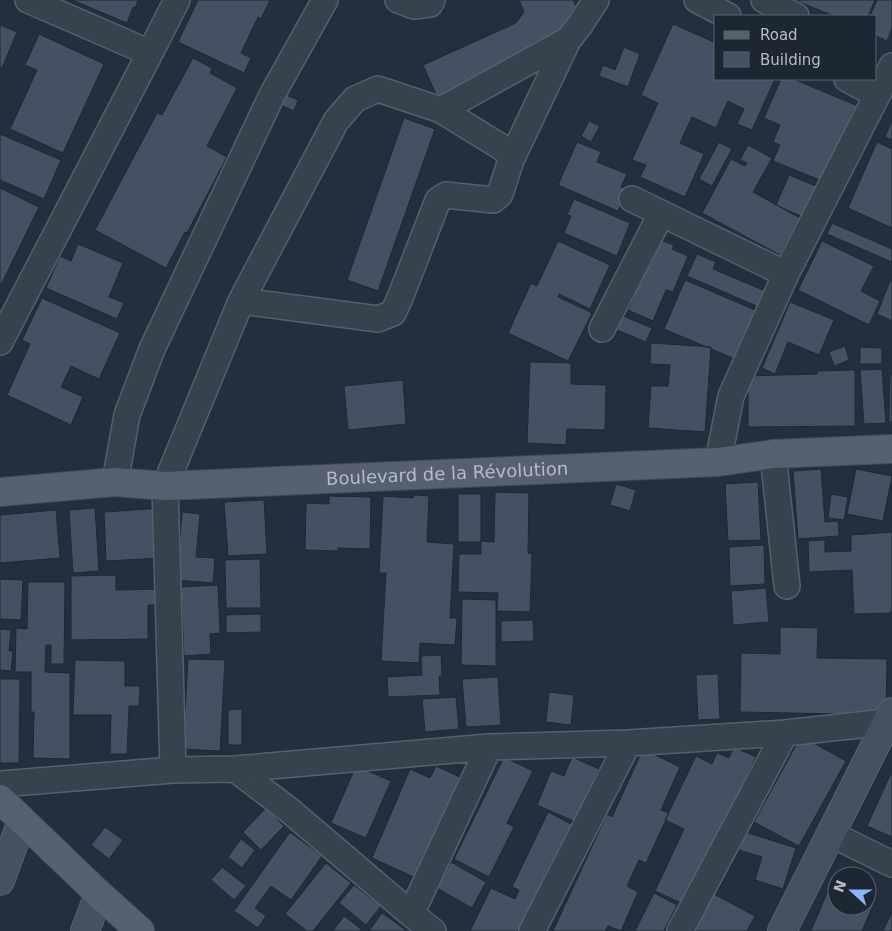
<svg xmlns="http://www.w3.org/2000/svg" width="892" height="931" font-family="'DejaVu Sans',sans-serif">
  <rect width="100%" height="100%" fill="#242f3e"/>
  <path fill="#455162" stroke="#1f2835" d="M72,0H138L135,8L133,7L127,23Z
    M198,0H270L261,19L258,17L241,53L251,58L244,73L178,42Z
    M519,0H573L579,12L565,53L442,108L423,65L516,23L524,12Z
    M798,0H875L868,16H834L797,1Z
    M877,0H892V28L887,41L876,36V16H870Z
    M673,24L716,43V79H775L752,130L737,124L744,109L728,101L716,128L692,117L680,143L704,154L685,197L640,177L646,165L632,160L658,103L641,95Z
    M0,25L17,32L2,68L0,67Z
    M39,34L104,64L63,153L10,129L37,70L25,65Z
    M624,47L640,54L628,87L599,76L603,65L615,70Z
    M193,58L212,68L210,73L237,88L207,146L227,157L187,233L185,232L166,268L95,230L157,113L162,115Z
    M781,79H793L858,106L825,182L773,161L780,145L773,142L780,125L764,118Z
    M281,93L298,100L294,111L276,103Z
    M404,118L435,129L378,291L347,280Z
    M892,120V140L885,137Z
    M589,121L600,126L591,142L581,136Z
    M0,134L61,160L44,199L0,180Z
    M577,142L601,152L597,162L627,174L621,187L651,199L623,201L618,211L558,185Z
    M719,142L732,149L712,186L699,179Z
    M877,142L892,149V228L848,208Z
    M748,145L772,158L753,192L800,218L780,255L702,213L731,159L745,166L747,163L740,160Z
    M789,175L818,187L805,218L776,205Z
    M0,188L39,207L0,287Z
    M574,199L630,223L617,256L564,233L571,216L567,215Z
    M832,223L892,249V262L827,234Z
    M658,239L674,245L672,249L688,256L673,292L666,290L653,321L628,310Z
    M558,241L610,265L590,309L559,294L558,297L592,313L568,361L508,333L531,283L537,286Z
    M822,241L874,266L861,291L880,301L869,325L798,290Z
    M78,244L123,263L109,297L124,303L117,319L46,288L60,256L71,261Z
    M697,254L716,262L713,269L765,291L759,307L687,276Z
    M892,276V321L877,314Z
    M685,280L755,310L735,359L664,329Z
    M42,298L120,333L99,379L71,366L61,387L83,397L71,425L7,395L30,344L22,340Z
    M790,302L834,320L819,355L788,342L775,374L762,368Z
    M623,316L652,328L646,342L617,330Z
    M651,343L711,347L705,432L648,428L651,386H668L670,365L650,364Z
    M845,346L849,360L834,366L829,352Z
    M860,347L882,348V364H860Z
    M530,362L571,363V384L606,385L605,430L567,429L566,445L527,443Z
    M882,369L886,423L864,424L860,370Z
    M855,370V426L748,427V376L817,374V371Z
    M890,374H892V422H889Z
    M403,380L406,424L348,430L344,386Z
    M821,469L825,522L838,521L839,536L798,539L793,471Z
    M856,469L892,476L883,521L847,514Z
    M758,482L761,540L728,541L725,484Z
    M616,484L636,490L630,511L610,505Z
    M495,492L529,493L528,553L532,554L530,612L497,611L498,593L458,592L459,554H481V541L494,542Z
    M458,494H481V542H458Z
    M831,494L848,497L844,520L828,518Z
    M414,495L429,496L427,542L454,544L450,618H457L455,645L420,643L419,663L381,661L386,573H379L383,496L413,498Z
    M329,496L371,497L370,549L338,548V551L305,550L306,503L329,504Z
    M264,500L267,554L228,556L224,502Z
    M95,508L99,571L73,573L69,510Z
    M161,508L163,558L106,561L104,512Z
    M56,510L60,558L0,563V515Z
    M182,512L200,514L196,557L215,558L213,583L177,580Z
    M892,532V609L890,613L854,614L852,570L809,572L808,541L825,540V552L851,551V535Z
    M764,545L765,584L730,586L729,547Z
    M260,559L261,608H226L225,560Z
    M116,575V590L166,589L165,605H148V639L71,640V576Z
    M0,579L23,580L21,620L0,619Z
    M28,582H65L64,664H51V645H46L45,672L70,673V759L33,758L34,712H31V672H15L16,628L27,629Z
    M218,585L220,633L210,634L211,654L184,656L181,587Z
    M766,588L769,622L733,625L731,591Z
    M462,599L496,600V666L461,665Z
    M261,614V632L226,633V615Z
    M533,620L534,641L501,642V621Z
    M780,627L818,628L817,658L887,659L886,715L740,712L741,653L780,654Z
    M0,629L11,630L9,651H13L11,671L0,670Z
    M441,655L442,676H439L440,695L388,697L387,677L422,675L421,656Z
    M188,659L225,660L220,751L183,749Z
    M75,660L125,661V686H140L139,706H129L127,754H110L111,715H73Z
    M718,674L720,719L698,720L696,675Z
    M498,677L501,725L466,727L462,679Z
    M0,679H20L19,763H0Z
    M549,692L574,695L571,725L546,722Z
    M456,697L459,729L425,732L422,699Z
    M242,709V745H228V710Z
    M801,736L846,761L799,846L754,822Z
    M734,747L756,757L686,905L655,891L684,829L665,820L696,756L712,764L717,753L729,758Z
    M643,749L680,767L661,810L669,813L646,863L639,860L627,886L638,892L621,931L608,926L605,931H553L607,814L612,817Z
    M504,757L533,771L507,823L514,827L489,877L454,859Z
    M572,757L599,769L576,822L537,805L551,771L564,776Z
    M356,766L391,781L366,838L331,823Z
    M436,766L462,778L418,879L372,858L410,769L430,778Z
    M892,771V837L867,826Z
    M266,808L284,826L261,850L243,832Z
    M548,812L575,826L524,931H470L491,888L515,899L519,890L512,887Z
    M105,827L123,840L109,859L91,845Z
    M290,832L322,856L291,900L271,886L255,908L266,916L258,928L234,911Z
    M745,832L796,848L783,889L755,880L762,857L739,850Z
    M241,839L255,850L242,868L228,857Z
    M451,862L486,882L472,908L437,888Z
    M326,863L351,883L313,931H307L285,914Z
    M222,867L246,886L234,900L211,880Z
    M831,883L837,886V906H867V898L875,901L862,931H811Z
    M354,885L381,906L366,925L339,903Z
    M654,893L677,905L664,931H635Z
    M714,894L755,916L747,931H695Z
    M892,912V931H883Z
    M382,913L407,931H369Z
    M344,916L361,929L360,931H333Z"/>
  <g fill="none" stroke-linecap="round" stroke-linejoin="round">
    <defs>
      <path id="street" d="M28,0L150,53
        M398,0L414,6L430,4L432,0
        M697,0L728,16
        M764,0L796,16
        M847,79L877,95
        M441,110L568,40L580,25L596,0
        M511,160L568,40
        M632,199L786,274
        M602,329L661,214
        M0,342L150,53L177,0
        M773,454L787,586
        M718,462L731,396L786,274L892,66
        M115,482L127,415L152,349L272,95L325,0
        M235,769L289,810L411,914L433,931
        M173,770L165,486L241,301L336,121L355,99L378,89L441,110L506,150L511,160L500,194L493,200L446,195L438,200L400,298L393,313L378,319L241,301
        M0,784L173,770L235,769L489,747L628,743L785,733L887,722
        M831,834L892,864
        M411,914L489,747
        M532,931L628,743
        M680,931L785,733"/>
      <path id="secondary" d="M0,881L22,821
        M85,931L99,894
        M782,931L892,712"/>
      <g id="primary">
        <path id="s1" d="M0,492L115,482L165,486L718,462L773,454L892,449"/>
        <path d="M0,799L99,894L140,931"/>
      </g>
    </defs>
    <use href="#street" stroke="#565f6c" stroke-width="28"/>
    <use href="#secondary" stroke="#565f6c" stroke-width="30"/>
    <use href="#primary" stroke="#414a57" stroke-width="30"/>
    <use href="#street" stroke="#38414e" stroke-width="25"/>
    <use href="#secondary" stroke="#465061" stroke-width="28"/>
    <use href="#primary" stroke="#56606e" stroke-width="28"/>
  </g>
  <g text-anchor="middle" stroke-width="4" stroke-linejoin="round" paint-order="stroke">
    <g font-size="18" fill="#b4bcc9" stroke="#1d2633">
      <text dy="6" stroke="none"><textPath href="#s1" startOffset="448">Boulevard de la Révolution</textPath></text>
    </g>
  </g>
  <rect x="714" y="15" width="162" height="65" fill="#1d2633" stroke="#59626f"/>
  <rect x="724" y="31" width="25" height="8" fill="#56606e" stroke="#59626f"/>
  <text x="760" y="40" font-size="15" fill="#b4bcc9">Road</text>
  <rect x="724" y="52" width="25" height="15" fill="#455162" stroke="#59626f"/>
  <text x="760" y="65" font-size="15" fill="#b4bcc9">Building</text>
  <g transform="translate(852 891) rotate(291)"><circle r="24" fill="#1d2633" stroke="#59626f"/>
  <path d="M0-4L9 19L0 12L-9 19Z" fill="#8ab4f8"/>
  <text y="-8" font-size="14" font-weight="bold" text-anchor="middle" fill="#b4bcc9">N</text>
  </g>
</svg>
